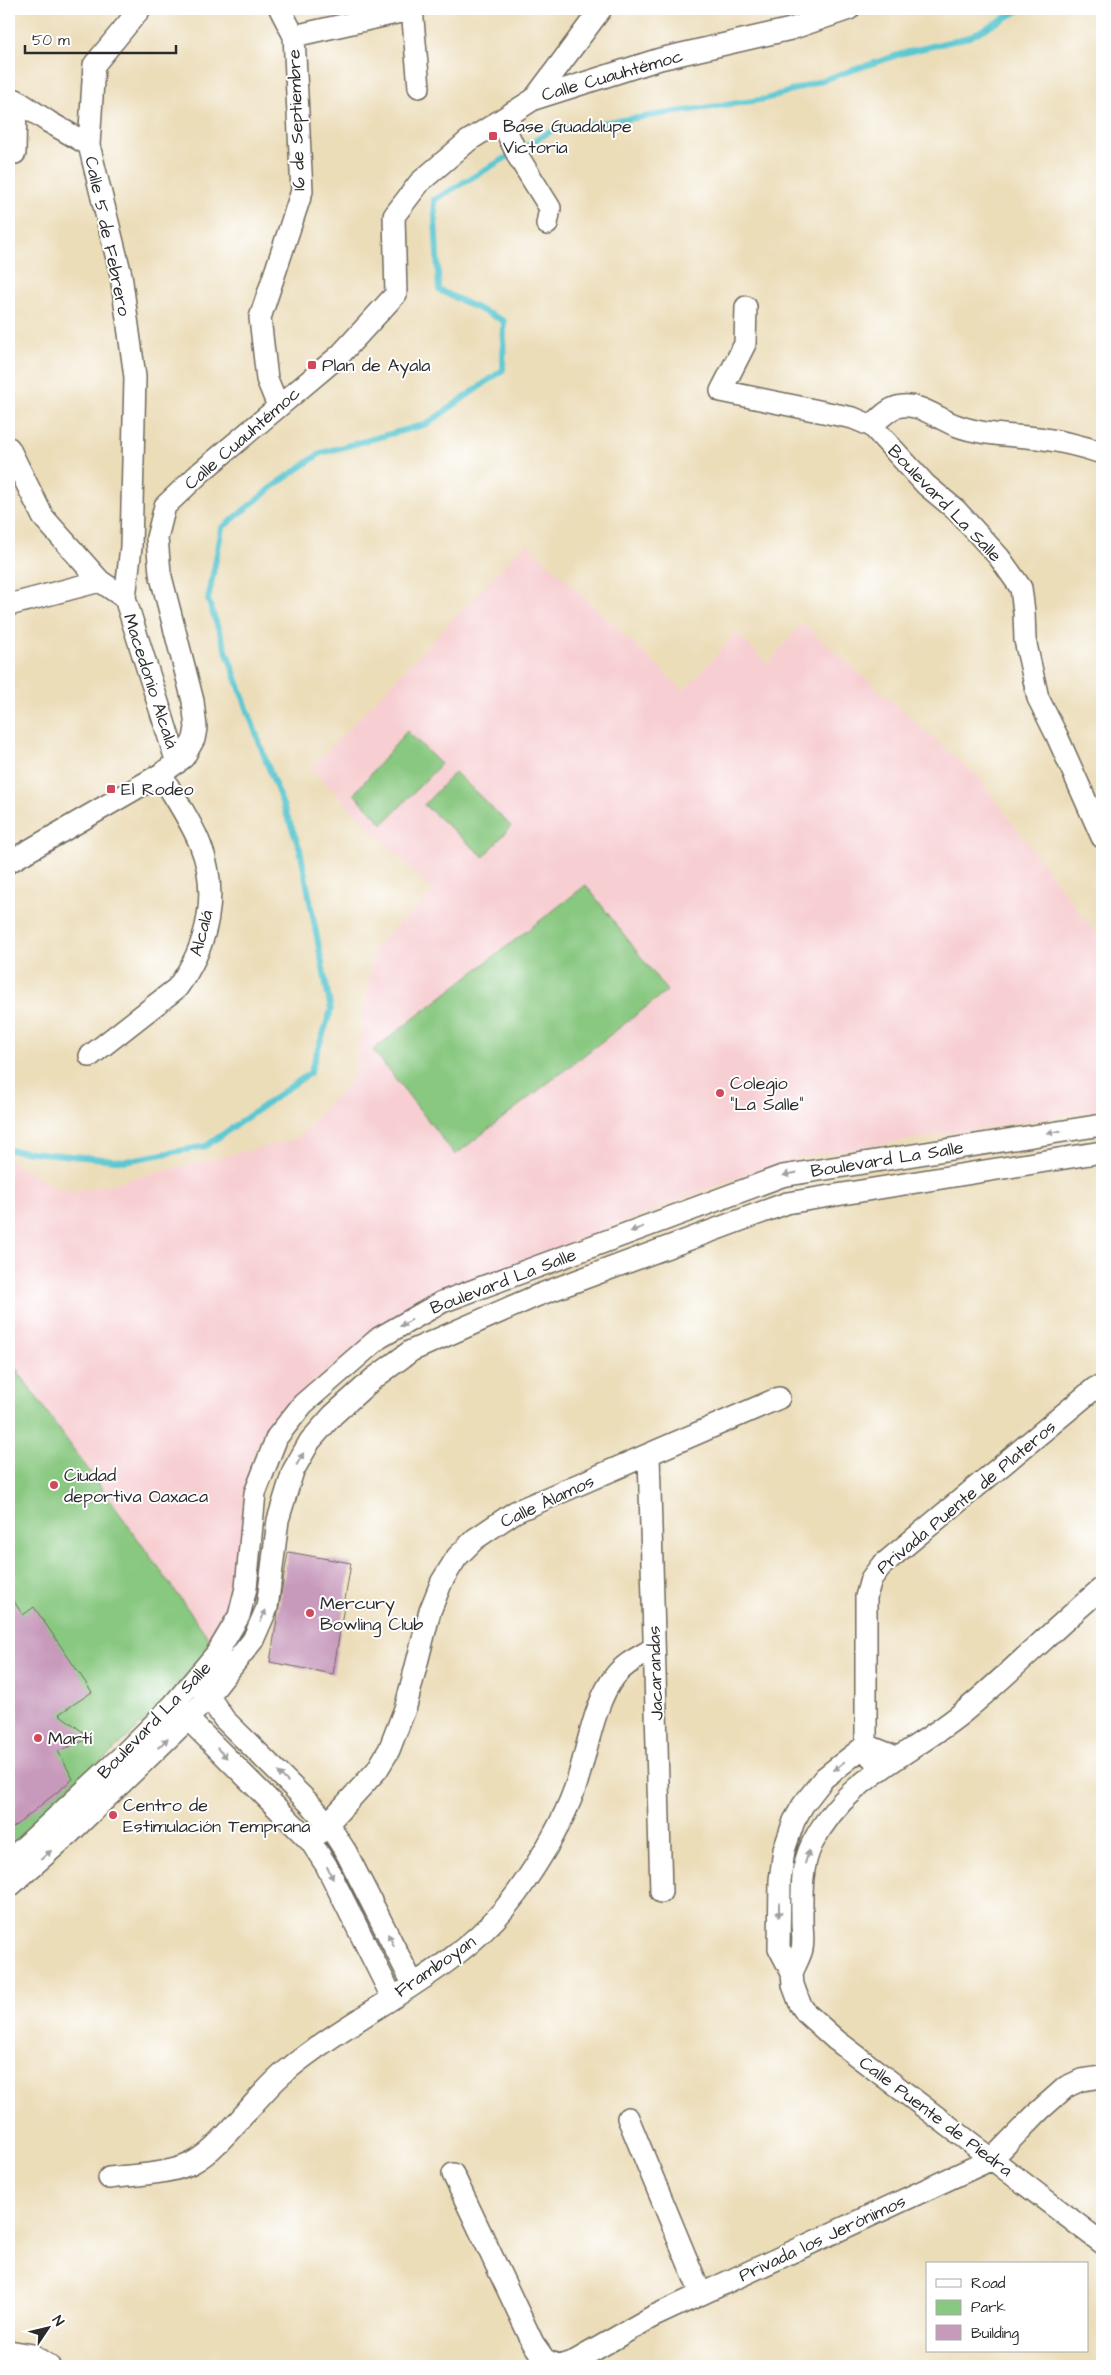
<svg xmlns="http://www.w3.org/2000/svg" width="1111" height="2375" font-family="'Architects Daughter',sans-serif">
  <rect width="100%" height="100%" fill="#fff"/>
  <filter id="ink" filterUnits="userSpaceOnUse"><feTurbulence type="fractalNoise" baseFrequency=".02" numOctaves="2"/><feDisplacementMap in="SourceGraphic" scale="10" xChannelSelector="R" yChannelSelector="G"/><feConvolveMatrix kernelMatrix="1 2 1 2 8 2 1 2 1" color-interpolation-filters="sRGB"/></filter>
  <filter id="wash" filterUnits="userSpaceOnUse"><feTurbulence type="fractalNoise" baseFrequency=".0096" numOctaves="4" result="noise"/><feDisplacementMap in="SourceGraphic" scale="20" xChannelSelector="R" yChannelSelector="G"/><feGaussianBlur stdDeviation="1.12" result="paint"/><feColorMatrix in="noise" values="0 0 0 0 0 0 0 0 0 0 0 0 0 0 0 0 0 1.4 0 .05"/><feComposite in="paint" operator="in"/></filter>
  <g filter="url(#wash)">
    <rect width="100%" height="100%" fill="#ecddb9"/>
    <path fill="#f7cfd2" d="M526,543L684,691L736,633L768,664L802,623L978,777L1102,942V1109L809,1156L776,1165L723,1183L493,1274L312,1383L268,1426L254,1452L249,1471L234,1608L213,1644L9,1359V1160L55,1188L80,1191L296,1139L353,1078L374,947L433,892L311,768Z"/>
    <path fill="#88c880" stroke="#5a7a56" d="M407,731L441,764L383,824L354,794Z
      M455,772L511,826L484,857L424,805Z
      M586,885L667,991L455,1155L373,1050Z
      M9,1359L213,1644L175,1694L9,1846Z"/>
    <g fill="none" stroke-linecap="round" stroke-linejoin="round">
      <path stroke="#5bc7d1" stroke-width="6" d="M9,1150L125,1161L206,1146L310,1073L331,1010L300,849L266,761L208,600L222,528L275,485L321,453L427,424L503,370L504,321L439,290L434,200L553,130L766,99L904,53L969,37L1022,9"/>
    </g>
    <g id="blocks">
      <path fill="#c79abc" d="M288,1552L351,1563L333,1674L270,1662Z
        M9,1594L23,1615L34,1607L92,1692L59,1714L91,1738L58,1751L73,1779L9,1831Z"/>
    </g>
  </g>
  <g filter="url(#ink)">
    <use href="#blocks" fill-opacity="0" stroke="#6f695d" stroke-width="1"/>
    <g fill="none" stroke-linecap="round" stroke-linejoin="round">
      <defs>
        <path id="minor" d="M140,9L94,65L89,145L121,275L135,377L131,547L125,598L177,763
          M412,9L419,87
          M294,36L414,9
          M534,99L601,9
          M501,120L519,158L550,208L547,224
          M15,153L16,100L49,122L89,145
          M746,307L745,344L721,391L853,418L872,426
          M278,406L267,379L260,318L302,191L294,36L280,9
          M9,448L43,517L100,581L125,598
          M1102,453C1082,446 1060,441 1038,438C1011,435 980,435 955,425C937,418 917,401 897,407C887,410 879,419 872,426L926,485L956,510L999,557L1021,588L1024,612L1025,640L1038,698L1057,736L1102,837
          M9,605L100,581
          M9,862L161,774L184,757L194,739L196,728L193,701L160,573L157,538L165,506L201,472L340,355L396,294L394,216L420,182L468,141L534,99L660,59L791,29L849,9
          M90,1056L177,988C208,946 220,893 200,844C190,819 174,797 161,774
          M649,1454L661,1892
          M201,1685L224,1719L312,1806L328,1824L346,1852L413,1984
          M179,1710L311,1842L326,1865L392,1997
          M871,1757L866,1745V1597L871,1579L881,1566L1095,1388
          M896,1757L866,1745L824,1778L803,1805L794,1821L784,1850L780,1880L779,1948L792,1973L793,1985L800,2004L806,2013L836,2040L1102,2243
          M311,1842L377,1770L389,1750L406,1706L430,1611L442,1581L457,1557L475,1539L515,1512L779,1398
          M9,1861L120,1758L173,1705L217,1653L239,1616L246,1588L255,1493L277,1437L303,1404L379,1338L442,1302L782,1176L1102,1125
          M9,1887L69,1834L188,1719L208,1697L253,1640L267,1608L278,1520L293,1471L310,1441L333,1415L373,1379L411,1351L536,1296L787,1203L1102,1152
          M792,1973C795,1965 800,1957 802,1949C804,1941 802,1931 802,1922C802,1897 800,1868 812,1844C846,1776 913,1755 967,1709C1013,1670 1056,1627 1102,1588
          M628,2118L701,2294
          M453,2174L533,2343L545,2360L560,2366L575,2361L652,2317L992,2159L1040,2110L1066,2087L1081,2080L1102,2077
          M109,2178C133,2175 171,2174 192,2163C224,2146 255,2096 286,2071C360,2009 459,1973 517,1893C539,1862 562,1825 575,1788C586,1757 594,1701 615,1676C625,1663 641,1656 654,1648
          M9,2351L33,2355L49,2366"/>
      </defs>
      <use href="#minor" stroke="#6f695d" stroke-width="24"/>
      <use href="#minor" stroke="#fff" stroke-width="21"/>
    </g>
    <defs><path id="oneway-solid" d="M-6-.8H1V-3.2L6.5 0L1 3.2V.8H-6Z" transform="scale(1.25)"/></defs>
    <g fill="#a0a0a0">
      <use href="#oneway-solid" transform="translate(1054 1132) rotate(171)"/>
      <use href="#oneway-solid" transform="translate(790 1174) rotate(168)"/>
      <use href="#oneway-solid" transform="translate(637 1229) rotate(159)"/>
      <use href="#oneway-solid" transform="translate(406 1323) rotate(150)"/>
      <use href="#oneway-solid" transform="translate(300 1459) rotate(-60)"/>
      <use href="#oneway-solid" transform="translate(263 1616) rotate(-68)"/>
      <use href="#oneway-solid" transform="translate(163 1743) rotate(-44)"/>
      <use href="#oneway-solid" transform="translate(222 1753) rotate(45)"/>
      <use href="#oneway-solid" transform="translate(839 1766) rotate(141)"/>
      <use href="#oneway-solid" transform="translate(283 1777) rotate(-135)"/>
      <use href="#oneway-solid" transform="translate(46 1855) rotate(-41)"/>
      <use href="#oneway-solid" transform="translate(807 1857) rotate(-73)"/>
      <use href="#oneway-solid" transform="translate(330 1873) rotate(64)"/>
      <use href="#oneway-solid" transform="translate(779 1910) rotate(90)"/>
      <use href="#oneway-solid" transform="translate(391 1940) rotate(-117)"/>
    </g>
  </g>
  <g fill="#d1495b" stroke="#fff" stroke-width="2">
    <rect x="488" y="131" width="10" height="10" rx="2.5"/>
    <rect x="307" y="360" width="10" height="10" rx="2.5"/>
    <rect x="106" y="784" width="10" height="10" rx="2.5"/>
    <circle cx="720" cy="1093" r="5"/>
    <circle cx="54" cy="1485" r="5"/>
    <circle cx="310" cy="1613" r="5"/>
    <circle cx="38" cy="1738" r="5"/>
    <circle cx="113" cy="1815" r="5"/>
  </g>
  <g text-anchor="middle" stroke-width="4" stroke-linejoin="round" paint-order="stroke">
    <g font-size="18" fill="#2b2b2b" stroke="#fff">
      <text transform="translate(612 75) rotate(-16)" y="6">Calle Cuauhtémoc</text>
      <text transform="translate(296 120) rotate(-92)" y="6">16 de Septiembre</text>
      <text transform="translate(108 236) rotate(78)" y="6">Calle 5 de Febrero</text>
      <text transform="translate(242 438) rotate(-41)" y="6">Calle Cuauhtémoc</text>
      <text transform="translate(945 503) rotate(46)" y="6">Boulevard La Salle</text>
      <text transform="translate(151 681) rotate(72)" y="6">Macedonio Alcalá</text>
      <text transform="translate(201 933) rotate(-75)" y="6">Alcalá</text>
      <text transform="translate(887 1159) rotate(-9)" y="6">Boulevard La Salle</text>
      <text transform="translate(503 1281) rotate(-21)" y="6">Boulevard La Salle</text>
      <text transform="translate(966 1497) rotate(-40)" y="6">Privada Puente de Plateros</text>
      <text transform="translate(547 1501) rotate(-25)" y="6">Calle Álamos</text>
      <text transform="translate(655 1673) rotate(-92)" y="6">Jacarandas</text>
      <text transform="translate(154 1720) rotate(-46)" y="6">Boulevard La Salle</text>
      <text transform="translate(435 1966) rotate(-35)" y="6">Framboyan</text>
      <text transform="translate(936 2116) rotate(37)" y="6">Calle Puente de Piedra</text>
      <text transform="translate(822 2238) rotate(-25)" y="6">Privada los Jerónimos</text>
    </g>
    <g font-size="18" fill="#2b2b2b" stroke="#fff" text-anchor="start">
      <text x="503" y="132">Base Guadalupe<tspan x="503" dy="21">Victoria</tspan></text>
      <text x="322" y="371">Plan de Ayala</text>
      <text x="121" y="795">El Rodeo</text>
      <text x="730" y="1089">Colegio<tspan x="730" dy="21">"La Salle"</tspan></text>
      <text x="64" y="1481">Ciudad<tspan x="64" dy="21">deportiva Oaxaca</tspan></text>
      <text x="320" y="1609">Mercury<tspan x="320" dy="21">Bowling Club</tspan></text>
      <text x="48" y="1744">Martí</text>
      <text x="123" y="1811">Centro de<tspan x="123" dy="21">Estimulación Temprana</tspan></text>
    </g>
  </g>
  <rect width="1111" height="2375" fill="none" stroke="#fff" stroke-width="30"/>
  <rect x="926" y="2262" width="162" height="90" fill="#ffffff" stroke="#aaaaaa"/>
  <rect x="936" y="2279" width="25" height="8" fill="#ffffff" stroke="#aaaaaa"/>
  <text x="971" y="2288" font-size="15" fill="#2b2b2b">Road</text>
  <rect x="936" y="2300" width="25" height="15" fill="#88c880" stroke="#aaaaaa"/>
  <text x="971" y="2312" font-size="15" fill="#2b2b2b">Park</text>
  <rect x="936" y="2325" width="25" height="15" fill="#c79abc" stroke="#aaaaaa"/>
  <text x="971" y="2338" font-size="15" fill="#2b2b2b">Building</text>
  <g transform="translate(48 2328) rotate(55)" stroke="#ffffff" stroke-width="4" paint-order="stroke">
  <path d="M0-4L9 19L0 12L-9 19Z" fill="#2b2b2b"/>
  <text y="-8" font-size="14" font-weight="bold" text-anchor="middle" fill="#2b2b2b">N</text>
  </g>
  <path d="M25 45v8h151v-8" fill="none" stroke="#2b2b2b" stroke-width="2.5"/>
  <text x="32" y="45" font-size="15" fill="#2b2b2b" stroke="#ffffff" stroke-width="4" paint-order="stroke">50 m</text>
</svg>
